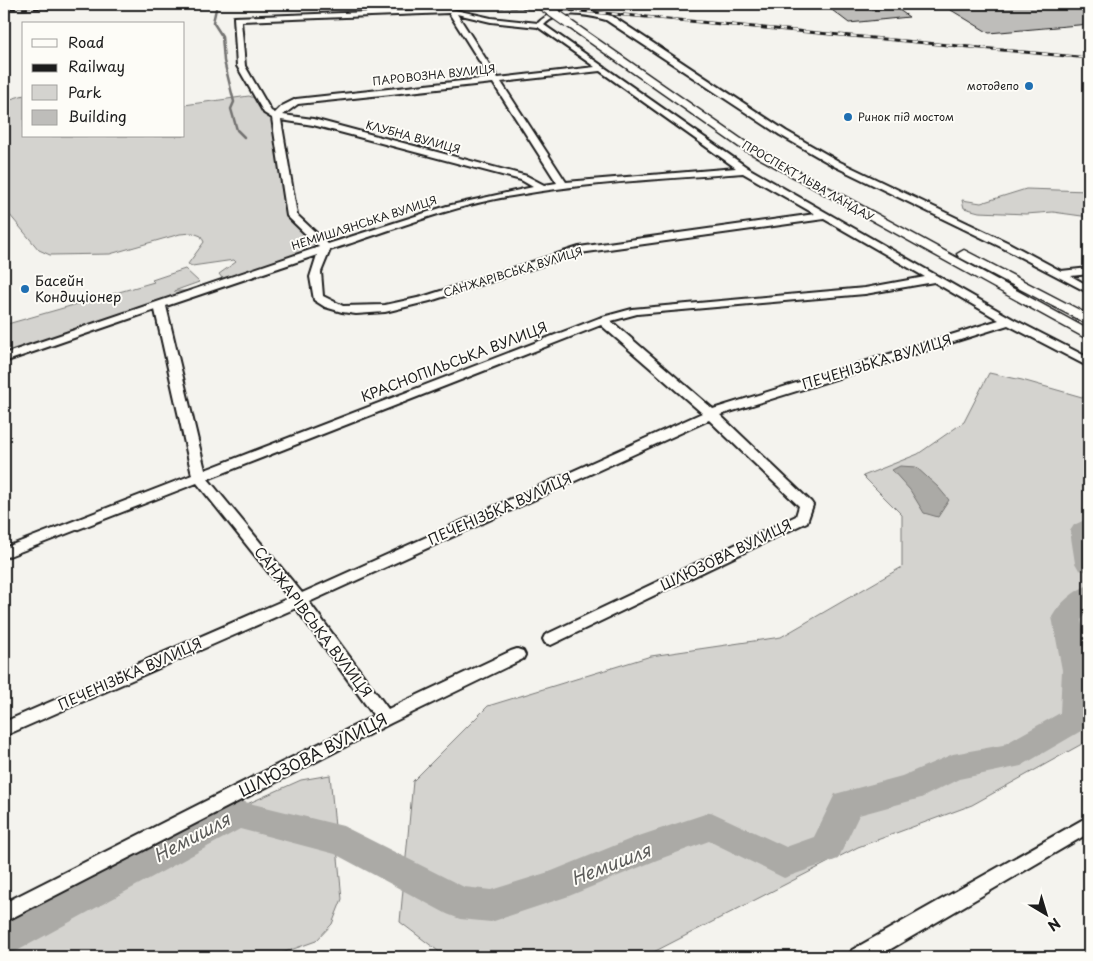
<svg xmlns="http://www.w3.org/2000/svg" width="1093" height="961" font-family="'Playpen Sans',sans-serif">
  <rect width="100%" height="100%" fill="#f4f3ee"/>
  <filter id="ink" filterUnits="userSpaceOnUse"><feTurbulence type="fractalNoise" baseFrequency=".02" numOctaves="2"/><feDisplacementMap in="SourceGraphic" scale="10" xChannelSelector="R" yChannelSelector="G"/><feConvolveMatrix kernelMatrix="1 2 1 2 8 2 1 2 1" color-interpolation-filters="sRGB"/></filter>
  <g filter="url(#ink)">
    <path fill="#d4d3cf" stroke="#787876" d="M24,95V136H184V105L249,96C260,99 266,112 276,117L292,216L326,248L233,280L222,278L219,274L236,262L234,260L192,266L188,264L204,242L201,236L193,233L180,234L110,254L50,255L39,250L4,208V101Z
      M1026,189L1089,191V217L1053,212L1026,214L979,212L964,208L962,200L981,203Z
      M185,269L199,282L174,291H192L4,358V325L154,282L152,280Z
      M989,373L1022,380L1089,399V740L972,805L858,847L644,957H446L400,922L413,781L488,706L651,656L781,637L902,567V515L863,476L918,454L964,422Z
      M330,775L342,899L332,924L316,941L271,957H4V931L131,862L247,804L301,780Z"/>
    <path fill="#abaaa6" stroke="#72716f" d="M900,466L916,467L938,487L949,500L938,517L924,513L910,490L892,470Z"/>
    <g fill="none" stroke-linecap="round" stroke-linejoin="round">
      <path stroke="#72716f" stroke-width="2.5" d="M216,9L213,22L222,36L224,61L234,102L231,109L237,130L244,137"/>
      <path fill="#abaaa6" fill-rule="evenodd" d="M1089,518V572L1079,570L1075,563L1070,531L1074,525Z
        M1089,585V611L1081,620L1089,658V721L1086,728L1021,766L959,779L921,798L859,815L838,859L784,878L709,841L657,860L569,896L491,922L460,919L447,914L335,854L240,829L17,951L4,956V920L225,804L237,800L343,826L464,887L491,890L552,871L633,838L711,812L786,847L814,837L835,794L902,776L953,754L1003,745L1060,713L1062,670L1052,617C1060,603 1074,590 1089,585Z"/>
    </g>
    <path fill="#bebdba" stroke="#1c1c1c" d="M824,4H870V10L895,7L909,17L849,23Z
      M941,4H1070L1089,14V24L989,33Z"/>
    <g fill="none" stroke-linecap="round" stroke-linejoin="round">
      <defs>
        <path id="minor" d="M451,9L491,18L538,23C557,3 589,11 612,16L786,131L840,162L1009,243L1061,271L1089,268V274L1071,276L1089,286V293L1001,247L834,166L780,135L606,20C587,15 559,9 544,25L748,168L1013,319L1089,358V367L1008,325L720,415L811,502L813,505L807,522L551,645L545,643L543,639L545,635L796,516L799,506L709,420L309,602L388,709L511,651L517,649L523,651L525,655L523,659L391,723L4,922V903L374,716L296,608L4,736V722L289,598L197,483L4,558V548L192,475L155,310L4,362V354L319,247L287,216L272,118L264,113L237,66L234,17ZM449,13L490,78L296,99L282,106L275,113L271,111L245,66L241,21ZM457,14L491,22L538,27L595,67L498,78ZM600,71L736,168L566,182L501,82ZM493,83L557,183L544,185L527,176L313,119L283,115L298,104ZM281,120L313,125L521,180L533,187L447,206L328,244L297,215ZM743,173L815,214L579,247L422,297L385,305L343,306L323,296L321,272L330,250C390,231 450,206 512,196C588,182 666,179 743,173ZM824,219L925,277L865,288L632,309L599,318L205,470L166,306L317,255L310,277L314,300L325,307L342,312L356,314L385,312L430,301L580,253ZM934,282L999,320L713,409L611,321L637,314L865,294ZM601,325L702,413L302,593L208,479Z
          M1089,816V833L877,957H849L852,950Z"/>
        <path id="major" d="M565,21H571L747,143L1089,330V340L739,147L565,25Z
          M964,250L1089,315V325L959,257L957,254Z"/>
      </defs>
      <use href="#minor" stroke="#1c1c1c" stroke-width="4"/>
      <use href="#major" stroke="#1c1c1c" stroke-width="3"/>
      <use href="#minor" fill="#fdfcf7" fill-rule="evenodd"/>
      <use href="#major" fill="#fdfcf7" fill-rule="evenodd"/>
      <defs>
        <path id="rail" d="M372,4L520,7L592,12L1089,58
          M4,9L249,4"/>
      </defs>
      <use href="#rail" stroke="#1c1c1c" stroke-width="3"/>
      <use href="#rail" stroke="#fdfcf7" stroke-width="2" stroke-dasharray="6" stroke-linecap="butt"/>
      <defs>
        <path id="major-bridge" d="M541,4L568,23"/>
      </defs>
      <use href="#major-bridge" stroke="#1c1c1c" stroke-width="12" stroke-linecap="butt"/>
      <use href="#major-bridge" stroke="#fdfcf7" stroke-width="10"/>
    </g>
  </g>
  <g fill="#1f6fb2" stroke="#fdfcf7" stroke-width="2">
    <circle cx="1029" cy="86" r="5"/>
    <circle cx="848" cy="117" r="5"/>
    <circle cx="25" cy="289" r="5"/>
  </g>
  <g text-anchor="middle" stroke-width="4" stroke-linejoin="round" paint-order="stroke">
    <g font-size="11" fill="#1c1c1c" stroke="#fdfcf7">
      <text transform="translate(434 75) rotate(-6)" y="4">ПАРОВОЗНА ВУЛИЦЯ</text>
      <text transform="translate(413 137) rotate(15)" y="4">КЛУБНА ВУЛИЦЯ</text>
      <text transform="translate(808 181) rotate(30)" y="4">ПРОСПЕКТ ЛЬВА ЛАНДАУ</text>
      <text transform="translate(364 223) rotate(-18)" y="4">НЕМИШЛЯНСЬКА ВУЛИЦЯ</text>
      <text transform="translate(513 272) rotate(-17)" y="4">САНЖАРІВСЬКА ВУЛИЦЯ</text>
    </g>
    <g font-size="11" fill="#1c1c1c" stroke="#fdfcf7" text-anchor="end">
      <text x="1019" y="90">мотодепо</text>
      <text x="858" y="121" text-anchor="start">Ринок під мостом</text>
    </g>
    <g font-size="14" fill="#1c1c1c" stroke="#fdfcf7" text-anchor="start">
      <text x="35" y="286">Басейн<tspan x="35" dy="16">Кондиціонер</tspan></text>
    </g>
    <g font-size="14" fill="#1c1c1c" stroke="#fdfcf7">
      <text transform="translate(454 362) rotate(-21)" y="5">КРАСНОПІЛЬСЬКА ВУЛИЦЯ</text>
      <text transform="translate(877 362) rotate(-17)" y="5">ПЕЧЕНІЗЬКА ВУЛИЦЯ</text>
      <text transform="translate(500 509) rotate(-24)" y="5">ПЕЧЕНІЗЬКА ВУЛИЦЯ</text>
      <text transform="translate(726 555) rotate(-26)" y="5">ШЛЮЗОВА ВУЛИЦЯ</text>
      <text transform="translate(313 622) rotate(53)" y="5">САНЖАРІВСЬКА ВУЛИЦЯ</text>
      <text transform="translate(130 674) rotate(-24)" y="5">ПЕЧЕНІЗЬКА ВУЛИЦЯ</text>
    </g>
    <g font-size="16" fill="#1c1c1c" stroke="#fdfcf7">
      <text transform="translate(313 755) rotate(-27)" y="6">ШЛЮЗОВА ВУЛИЦЯ</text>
    </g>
    <g font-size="18" font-style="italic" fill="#5c5c5a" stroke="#fdfcf7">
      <text transform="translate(192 838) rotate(-28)" y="6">Немишля</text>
      <text transform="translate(611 865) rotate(-21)" y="6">Немишля</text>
    </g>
  </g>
  <rect width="1093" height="961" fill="none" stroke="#fdfcf7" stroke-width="20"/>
  <rect x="10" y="10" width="1073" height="941" fill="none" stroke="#1c1c1c" stroke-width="2" filter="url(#ink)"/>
  <rect x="22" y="22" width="162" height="115" fill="#fdfcf7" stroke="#a3a29f"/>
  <rect x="32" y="39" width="25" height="8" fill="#fdfcf7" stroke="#a3a29f"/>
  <text x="68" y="48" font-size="15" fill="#1c1c1c">Road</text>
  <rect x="32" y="64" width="25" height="8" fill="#1c1c1c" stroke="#a3a29f"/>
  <text x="68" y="72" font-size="15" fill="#1c1c1c">Railway</text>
  <rect x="32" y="85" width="25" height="15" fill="#d4d3cf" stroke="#a3a29f"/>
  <text x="68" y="98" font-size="15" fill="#1c1c1c">Park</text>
  <rect x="32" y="110" width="25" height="15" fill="#bebdba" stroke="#a3a29f"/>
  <text x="68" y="122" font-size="15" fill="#1c1c1c">Building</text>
  <g transform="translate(1046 914) rotate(142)" stroke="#fdfcf7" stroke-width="4" paint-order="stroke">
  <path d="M0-4L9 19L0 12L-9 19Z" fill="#1c1c1c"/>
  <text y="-8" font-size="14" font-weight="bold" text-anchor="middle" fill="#1c1c1c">N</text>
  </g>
</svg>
